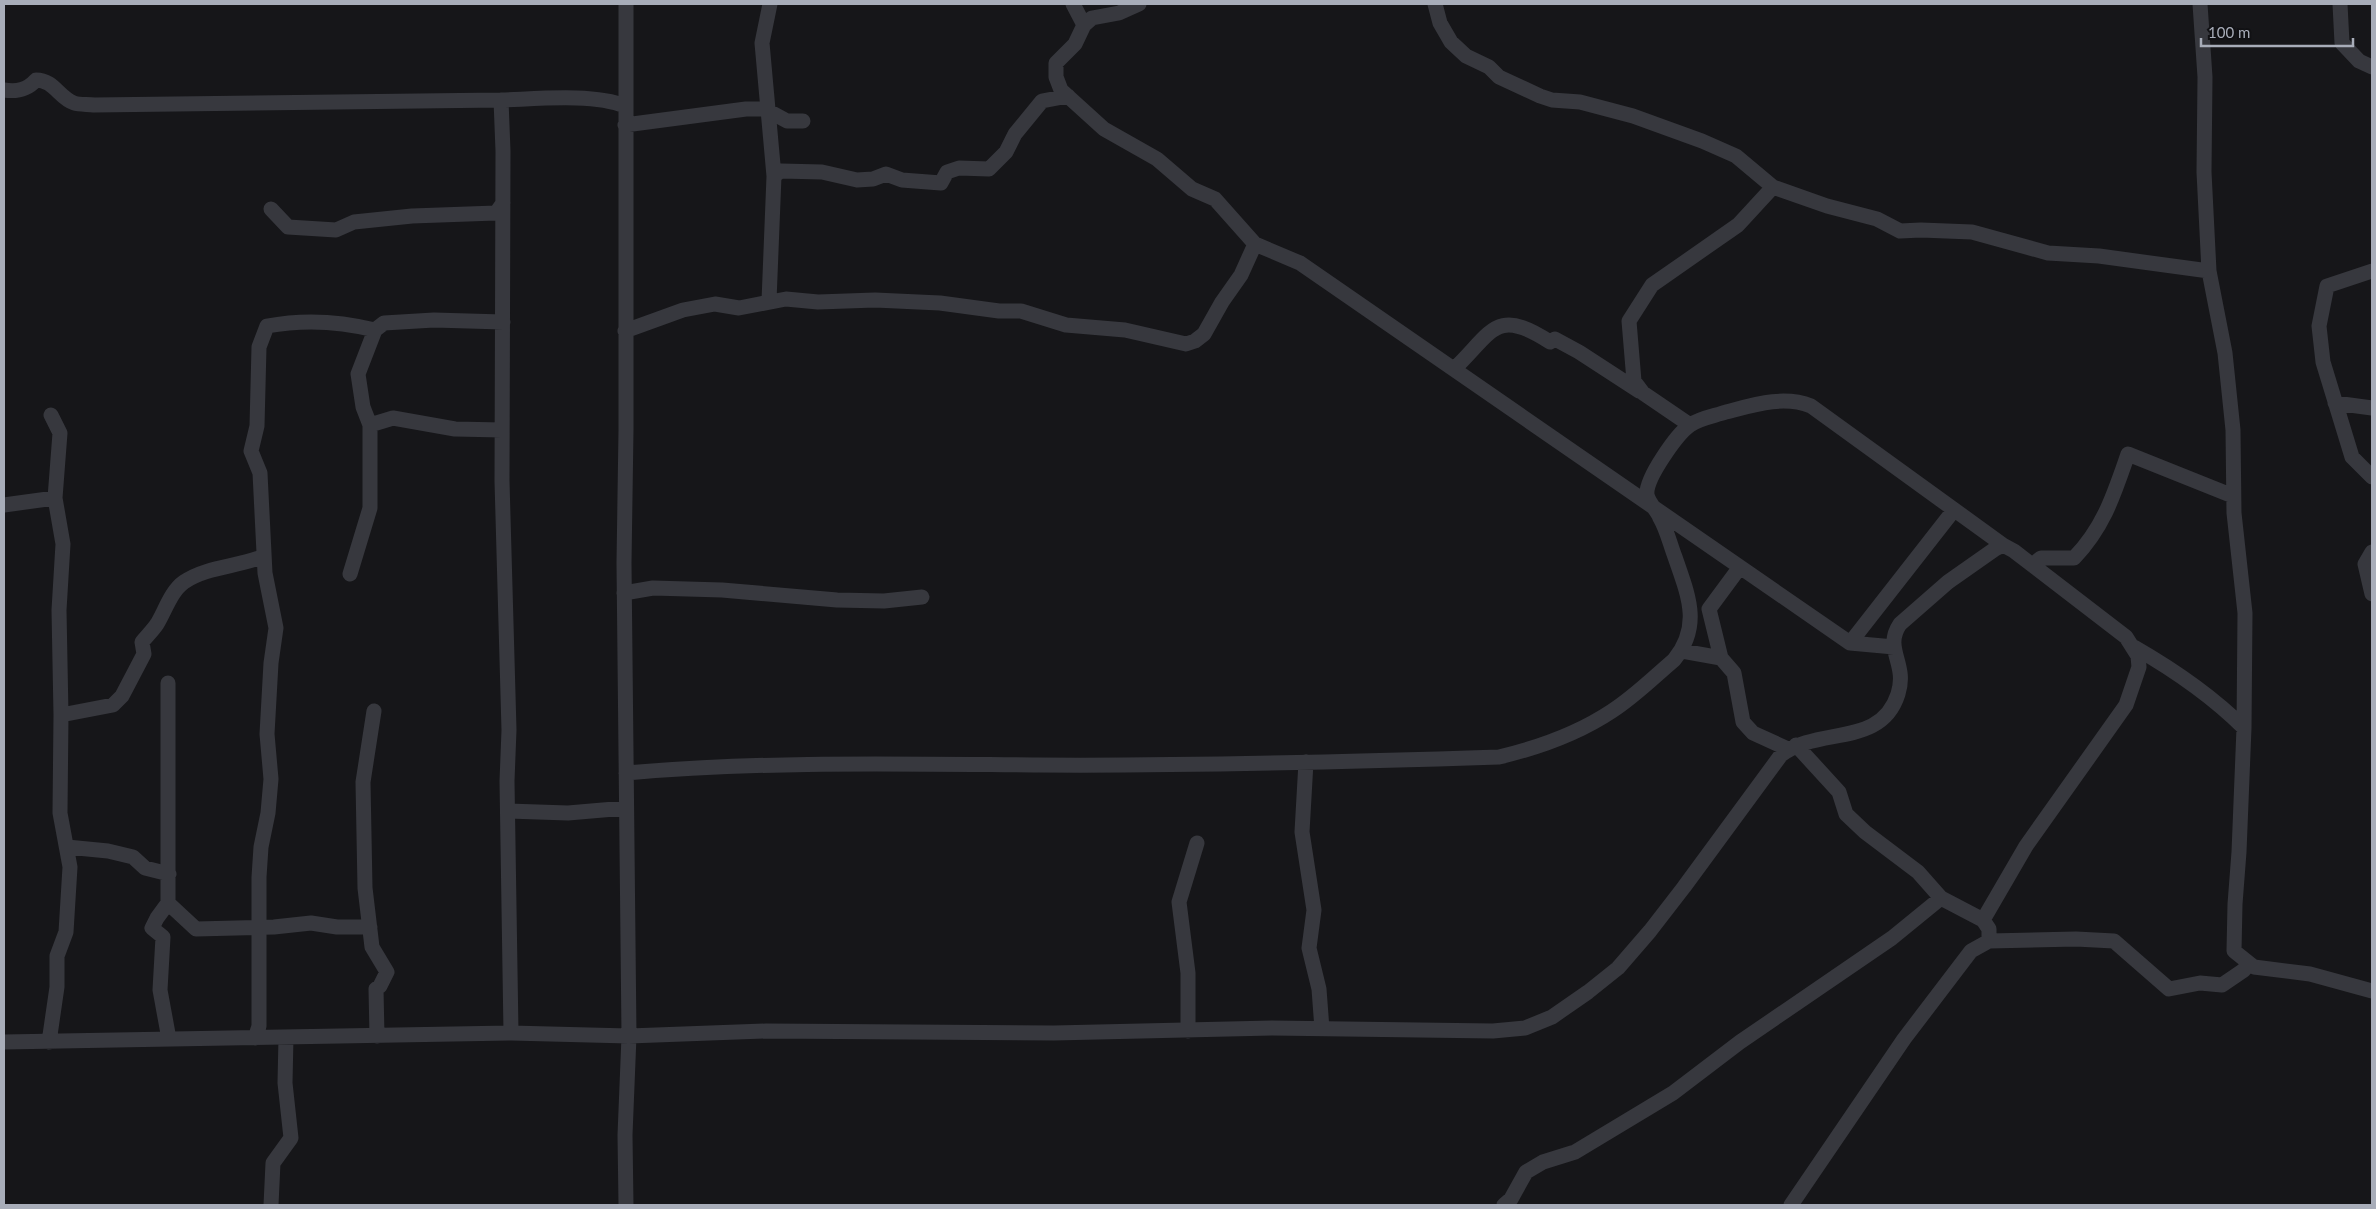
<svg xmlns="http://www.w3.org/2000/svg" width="2376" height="1209" font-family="Lato,sans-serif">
  <rect width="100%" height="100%" fill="#161619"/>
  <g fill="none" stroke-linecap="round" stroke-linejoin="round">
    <path stroke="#37383e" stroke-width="15" d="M626,4V430L624,563L629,1036L625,1135L626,1205
      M1073,4L1084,25
      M1139,4L1119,13L1092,18L1084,25L1075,44L1056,63V77L1061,90L1104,129L1157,159L1192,189L1215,199L1255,244L1300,263L1850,643L1954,510
      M1435,4L1440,23L1451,42L1466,56L1489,67L1499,77L1540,96L1552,100L1580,102L1633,116L1702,141L1736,156L1773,187L1827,206L1877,219L1900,231L1921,230L1972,232L2048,253L2099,256L2209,271
      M2200,4L2205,77L2204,172L2209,271L2225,353L2233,430L2234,513L2245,613L2244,728L2239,852L2235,904L2234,951L2254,967L2310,974L2372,991
      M2340,4L2342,43L2359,61L2372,67
      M4,90C17,92 27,90 36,80C54,80 59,98 74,103C80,105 88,104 94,105L501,100
      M625,125L746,109H765L787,121H803
      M774,176L781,171L822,172L857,180L873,179L886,174L902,180L941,183L947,172L959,168L989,169L1006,152L1015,134L1042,101L1068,96
      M271,209L288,227L336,230L354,222L412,216L496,213L503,203
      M2372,271L2327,286L2319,326L2323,362L2352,457L2372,477
      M769,301L774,176L762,43L770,4
      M625,331L683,310L715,304L739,308L786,299L818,302L875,300L940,303L999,311H1021L1066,325L1125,330L1186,344L1195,341L1204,334L1222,302L1241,275L1255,244
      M1454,369C1492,333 1495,306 1550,342L1555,339L1579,352L1639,391
      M2335,403L2372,408
      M51,415L60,433L55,498
      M370,425L393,418L455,429L502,430
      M1690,425L1643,393L1634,381L1629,321L1652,285L1738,225L1773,187
      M4,505L55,498L63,544L59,610L61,715L60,813L70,867L66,932L57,956V987L49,1042
      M2372,552L2365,564L2372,594
      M2032,565L2041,558H2074C2104,527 2114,494 2128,454L2233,496
      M1740,567L1709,609L1721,658L1734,673L1743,722L1753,733L1788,749
      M350,574L370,508V425L363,407L358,374L375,330L384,323L434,320L503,322
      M624,593L653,588L722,590L837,600L884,601L922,597
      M1850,643L1894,647
      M2134,647C2174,670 2211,695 2244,728
      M1682,651L1721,658
      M168,683V903L157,918L152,928L163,937L160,990L169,1039
      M374,711L363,782L365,888L372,947L387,972L380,986L376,989L377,1036
      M61,715L113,705L122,696L144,654L142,642C147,636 153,630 157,624C165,611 171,591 184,582C208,566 239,567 264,556
      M1796,745L1839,792L1846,814L1865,832L1918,872L1941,898
      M1306,762L1302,832L1314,910L1309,948L1319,989L1322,1029
      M626,773C763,761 901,764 1038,765C1192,766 1346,762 1499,757C1537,748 1579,733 1612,711C1634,697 1654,677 1674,660C1702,625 1688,595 1675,557C1670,544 1667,530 1660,518C1657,510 1649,504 1647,495C1645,479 1677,434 1690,425C1700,418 1714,416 1726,412C1753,405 1783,395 1811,406L2003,545
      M508,811L568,813L626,808
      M67,847L108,851L133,857L145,868L169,874
      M168,903L196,929L274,927L311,923L337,927H370
      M1989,941L2076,939L2114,941L2169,989L2200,983L2222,985L2244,970L2248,963
      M1188,1031V973L1179,902L1197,843
      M511,1033L507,781L509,730L502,481L503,151L501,100C535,99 594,93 625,106
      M255,1038L259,1026V877L261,847L268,813L271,779L267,734L271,663L276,628L265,573L260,473L251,451L257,426L259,347L267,326C304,319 339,321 375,330
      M4,1042L511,1033L629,1036L766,1031L1054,1033L1272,1028L1493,1031L1525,1028L1552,1017L1588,992L1618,968L1650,931L1684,887L1781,755C1819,726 1881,748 1898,694C1908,663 1883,649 1900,624L1948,582L1995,549L2003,545L2014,551L2126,637L2138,656L2139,667L2126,705L2026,846L1983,920L1941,898L1892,938L1740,1042L1673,1093L1575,1152L1543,1162L1526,1172L1511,1199L1504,1205
      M271,1205L273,1163L291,1138L285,1083L286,1037
      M1791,1205L1904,1039L1971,951L1989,941V929L1983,920"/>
  </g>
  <rect width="2376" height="1209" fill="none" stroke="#a8adb9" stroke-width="10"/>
  <path d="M2201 38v8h152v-8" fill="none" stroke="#a8adb9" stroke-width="2.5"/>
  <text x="2208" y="38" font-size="15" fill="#a8adb9" stroke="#111114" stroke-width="4" paint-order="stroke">100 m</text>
</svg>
